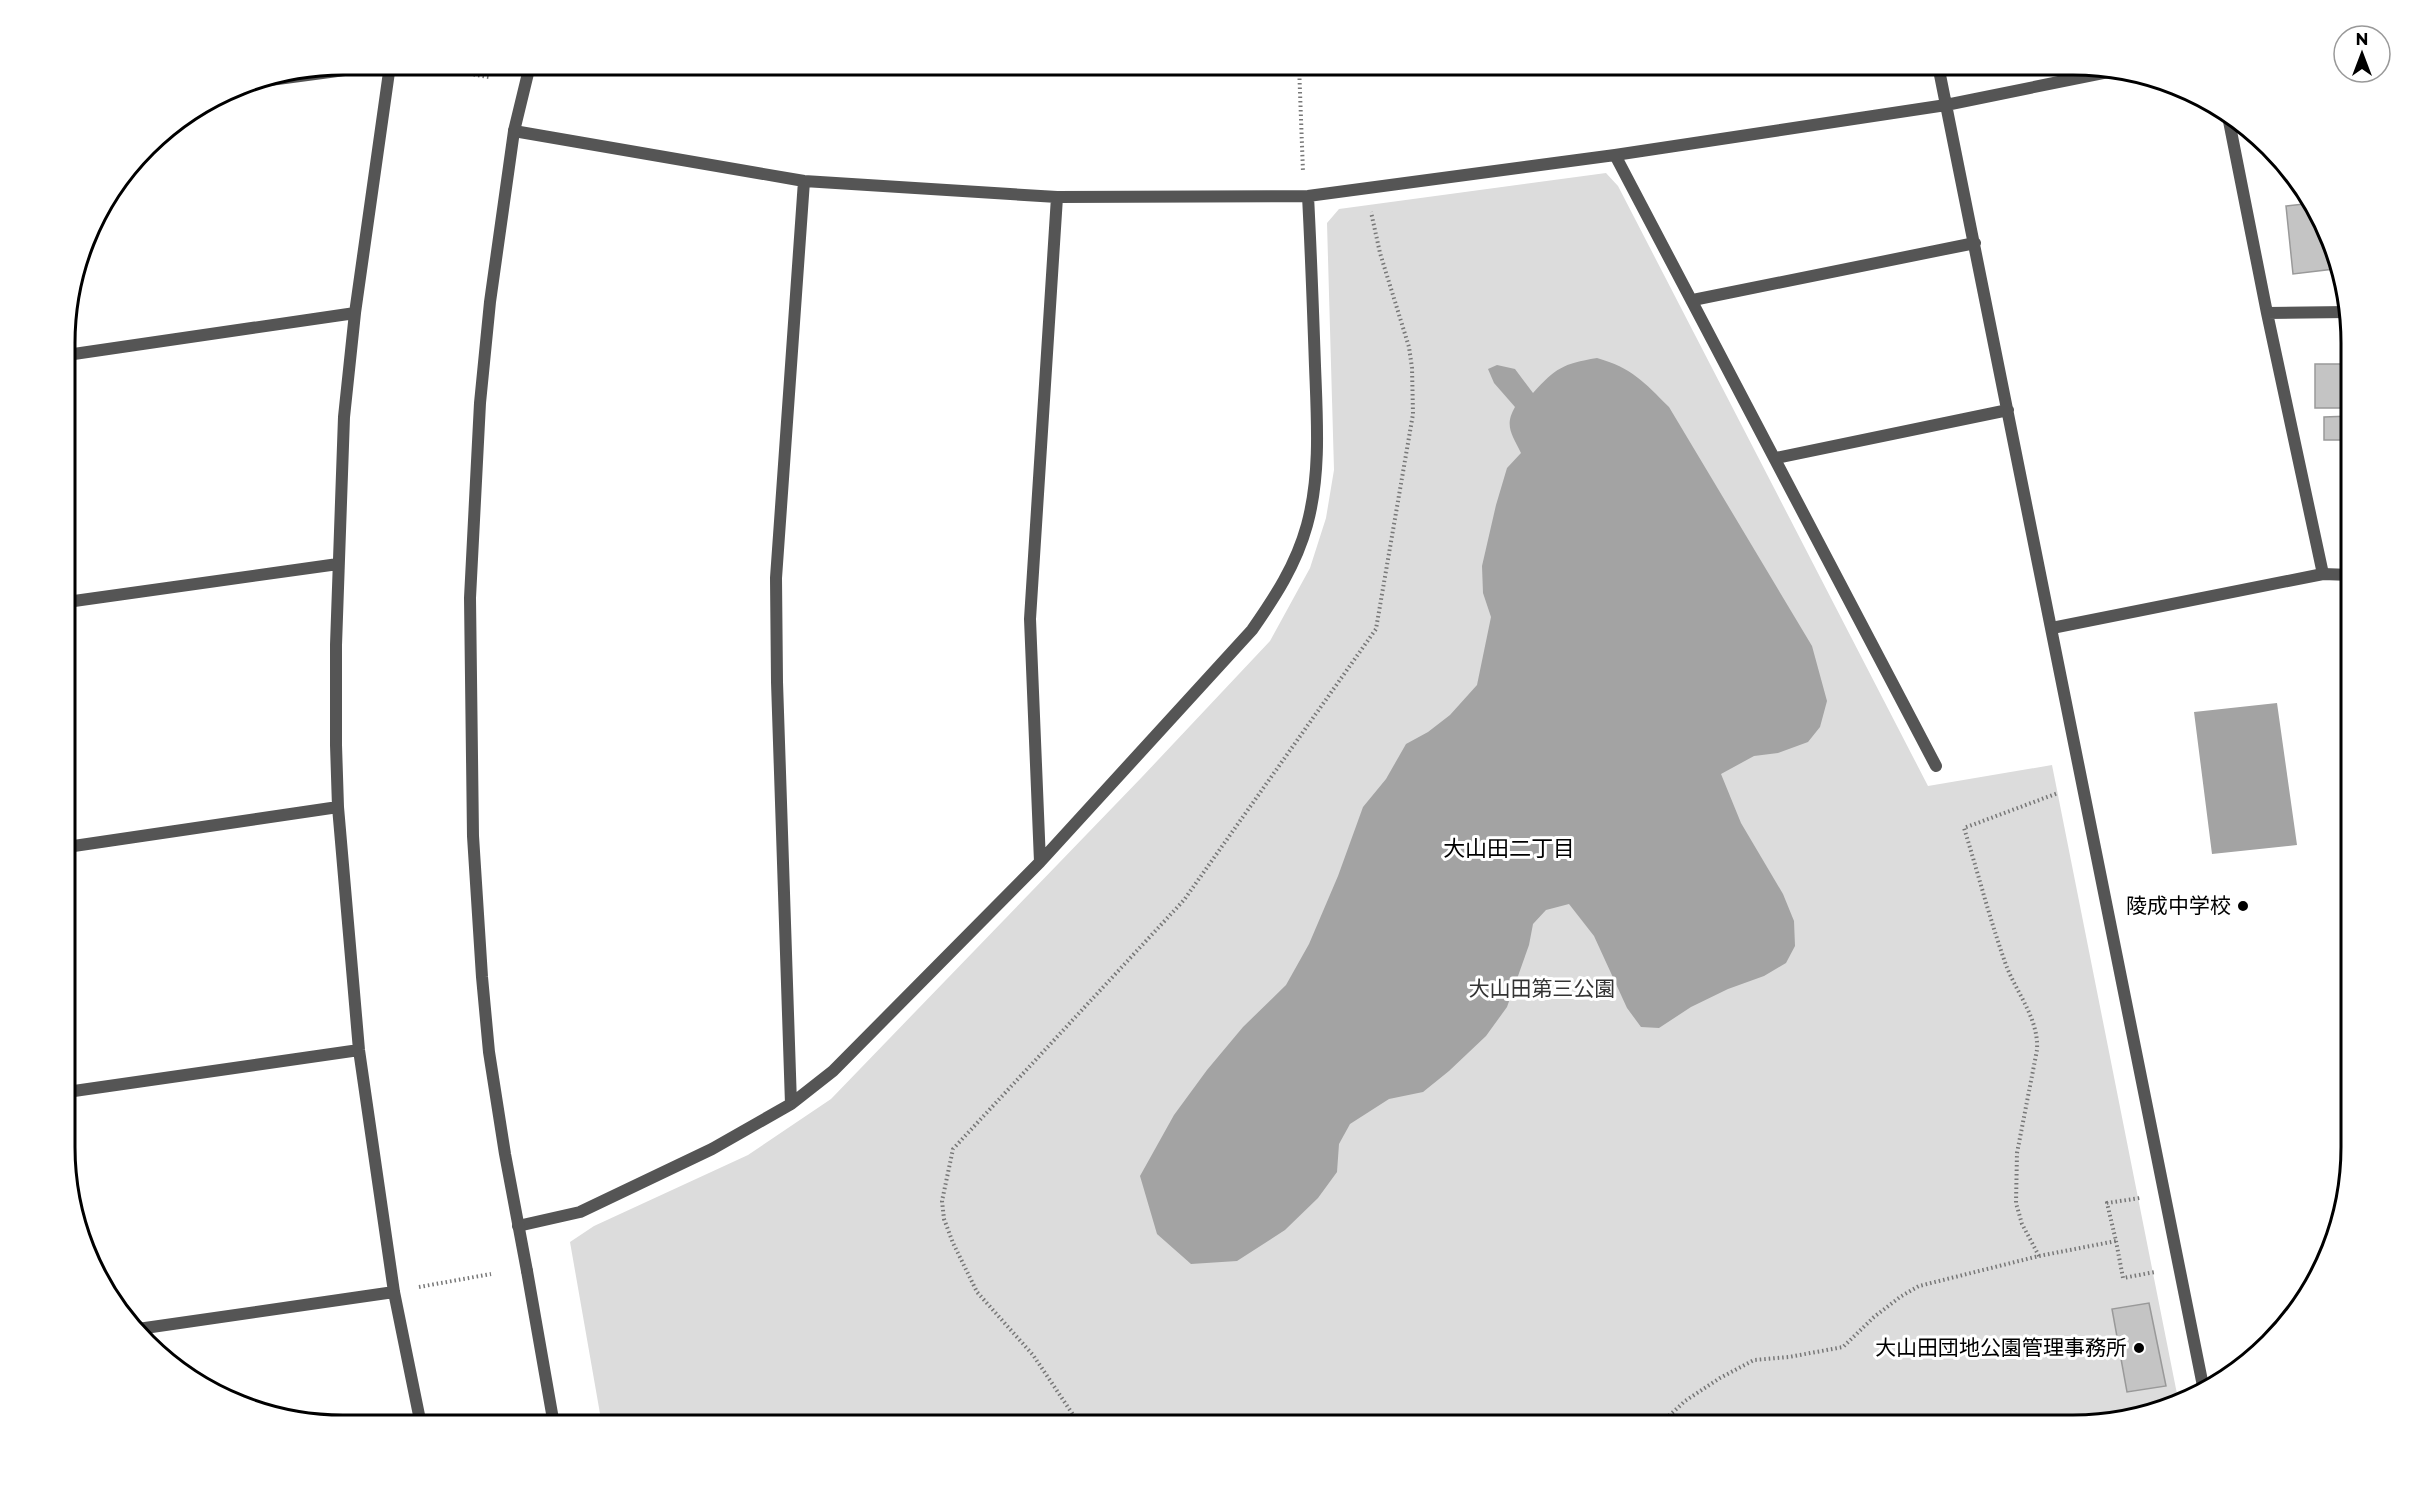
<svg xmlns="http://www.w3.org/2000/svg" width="2416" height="1490" font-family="Montserrat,'Noto Sans JP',sans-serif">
  <rect width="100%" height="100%" fill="#fff"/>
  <path fill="#dcdcdc" d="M1606,173L1618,186L1928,786L2052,765L2178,1399L2091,1425H602L570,1242L594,1226L748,1155L831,1099L1142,777L1270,641L1310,568L1326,518L1334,470L1327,223L1339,209Z"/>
  <path fill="#a3a3a3" d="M1597,358C1632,368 1644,382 1669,407L1812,646L1827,701L1820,727L1808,742L1778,753L1754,756L1721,774L1741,823L1783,894L1794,921L1795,946L1786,963L1764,976L1728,989L1691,1007L1659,1028L1641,1027L1627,1008L1594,936L1569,904L1546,910L1533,924L1529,945L1507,1007L1486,1036L1449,1071L1423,1092L1389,1099L1350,1124L1339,1144L1337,1172L1318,1198L1285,1230L1237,1261L1191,1264L1157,1234L1140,1176L1174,1115L1207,1070L1243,1027L1286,985L1309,944L1338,876L1363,807L1386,779L1406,744L1428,732L1450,715L1477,685L1491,617L1483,593L1482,566L1496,505L1507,468L1521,453C1512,434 1504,426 1515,407L1494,383L1488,369L1497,365L1515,369L1533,393C1556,368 1562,364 1597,358Z
    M2277,703L2297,845L2212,854L2194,712Z"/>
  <path fill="#c4c4c4" stroke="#999" stroke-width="1.5" d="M2313,203L2334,269L2293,274L2286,206Z
    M2315,364H2351V408H2315Z
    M2351,416V440H2324V417Z
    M2149,1303L2166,1386L2127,1392L2112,1309Z"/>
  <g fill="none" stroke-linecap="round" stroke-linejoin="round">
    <path stroke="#777" stroke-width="4" stroke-dasharray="1.5 3" stroke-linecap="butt" d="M416,65L489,77
      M1299,65L1303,172
      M2116,1241L2123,1278L2155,1272
      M2039,1256L2022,1224L2016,1203L2017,1153L2037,1050C2039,1019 2017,994 2006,965C1990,920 1978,873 1964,828L2058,793
      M419,1287L491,1274
      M1080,1425L1033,1355L977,1292L953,1243L944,1219L942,1201L953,1149L1184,900L1376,629L1413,414L1412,368L1409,347L1380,253L1371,212
      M1659,1425L1685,1401L1720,1378L1754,1360L1789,1357L1843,1347L1874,1317L1900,1297L1919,1286L2039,1256L2116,1241L2107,1203L2140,1198"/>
    <path stroke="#555" stroke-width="12" d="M390,65L355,313L344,417L336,645V745L338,807L359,1050L394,1292L421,1425
      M1938,65L2204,1391
      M248,83L382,65
      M2227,111L2267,313L2323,574
      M514,131L804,181L1057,197L1308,196L1615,155L1946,105L2113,71
      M1615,155L1936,766
      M1693,300L1975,243
      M2267,313L2347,312
      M67,355L355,313
      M1776,458L2008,410
      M67,602L338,564
      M67,847L338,807
      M1040,862L1030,619L1057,197
      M67,1092L359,1050
      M791,1104L777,682L776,578L804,181
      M518,1226L580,1212L712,1149L791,1104L833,1071L1040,862L1252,630C1275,597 1296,565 1307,525C1321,474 1317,419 1315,366C1313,309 1311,253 1308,196
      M527,1271L554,1425
      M138,1329L394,1292"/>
    <path stroke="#555" stroke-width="12" d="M2052,628L2323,574L2351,575
      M527,1271L505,1154L489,1052L482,977L473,836L470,598L480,403L490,302L514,131L530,65"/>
  </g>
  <g fill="#000" stroke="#fff" stroke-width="2">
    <circle cx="2243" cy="906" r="6"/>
    <circle cx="2139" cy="1348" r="6"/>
  </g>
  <g text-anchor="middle" stroke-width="6" stroke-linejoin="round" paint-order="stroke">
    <g font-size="21" fill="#000" stroke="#fff" text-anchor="end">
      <text x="2231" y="913">陵成中学校</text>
      <text x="2127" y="1355">大山田団地公園管理事務所</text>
    </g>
    <g font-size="21" fill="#333" stroke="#fff">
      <text x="1542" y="996">大山田第三公園</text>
    </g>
    <g font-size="22" fill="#000" stroke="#fff">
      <text x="1509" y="856">大山田二丁目</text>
    </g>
  </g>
  <path d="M0 0H2416V1490H0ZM343 75H2073A268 268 0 0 1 2341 343V1147A268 268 0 0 1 2073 1415H343A268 268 0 0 1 75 1147V343A268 268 0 0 1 343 75Z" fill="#fff" fill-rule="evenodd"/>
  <path fill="none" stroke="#000" stroke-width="3" d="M343 75H2073A268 268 0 0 1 2341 343V1147A268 268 0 0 1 2073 1415H343A268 268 0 0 1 75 1147V343A268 268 0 0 1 343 75Z"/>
  <g transform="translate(2362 54)"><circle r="28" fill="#ffffff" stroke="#999999" stroke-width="1.5"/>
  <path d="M0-4.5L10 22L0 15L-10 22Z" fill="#000000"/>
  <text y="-9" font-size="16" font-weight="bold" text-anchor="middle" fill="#000000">N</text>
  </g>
</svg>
